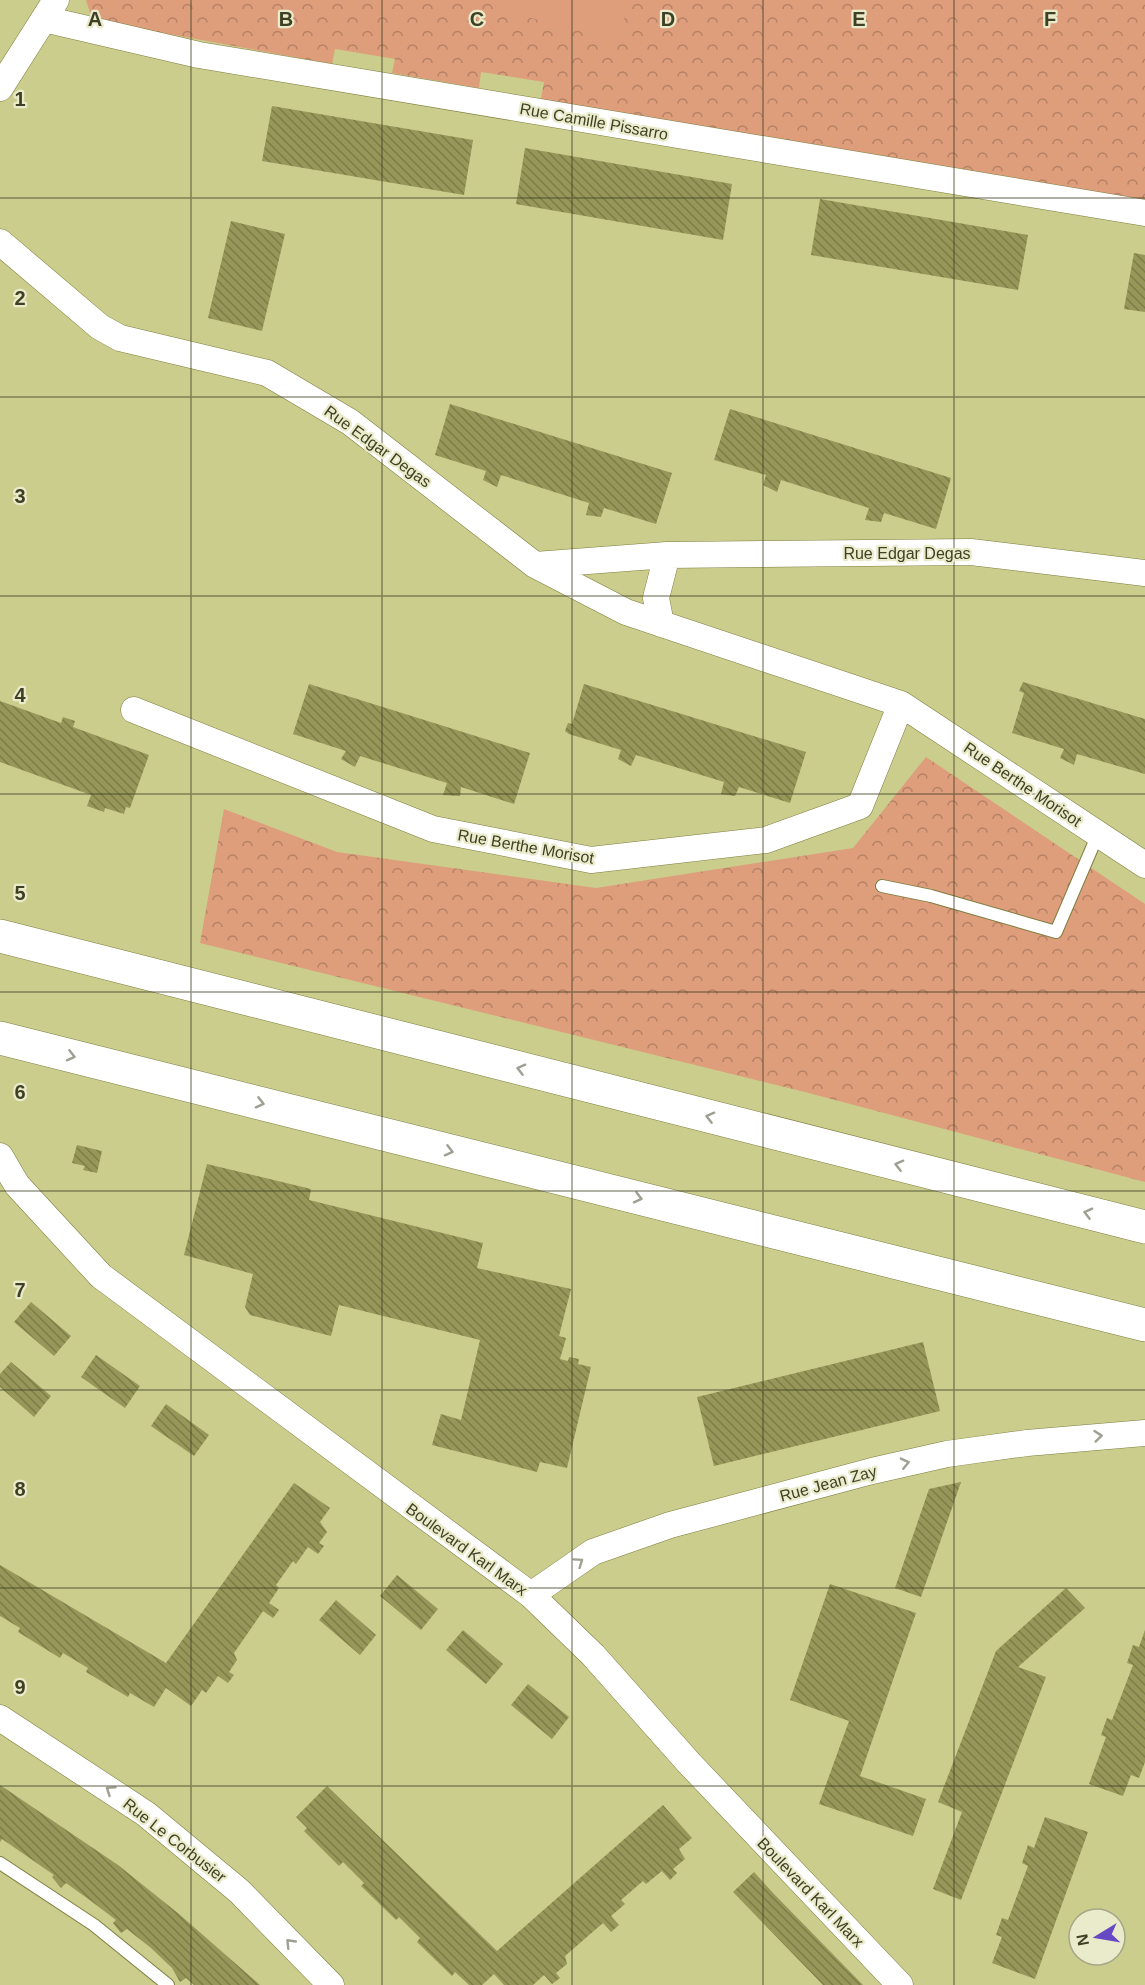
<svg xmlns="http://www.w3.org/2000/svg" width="1145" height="1985" font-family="Helvetica,sans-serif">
  <defs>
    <pattern id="park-crowns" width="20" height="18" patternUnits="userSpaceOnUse" patternTransform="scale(1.5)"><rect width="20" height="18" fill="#de9d7b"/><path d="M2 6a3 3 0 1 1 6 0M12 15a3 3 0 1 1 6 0" fill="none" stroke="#b58165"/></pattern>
    <pattern id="building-back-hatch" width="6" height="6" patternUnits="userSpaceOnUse" patternTransform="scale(1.5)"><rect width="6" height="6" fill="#969758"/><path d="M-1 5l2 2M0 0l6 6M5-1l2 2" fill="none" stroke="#7c7d49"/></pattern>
  </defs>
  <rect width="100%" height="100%" fill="#cbcd8c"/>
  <path fill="url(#park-crowns)" d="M86,0H1145V202L541,99L544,82L481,72L479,88L392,73L395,59L335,49L332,64L98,21L91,16Z
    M926,757L1145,904V1182L805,1092L200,943L224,809L337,852L596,888L853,848Z"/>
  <path fill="#de9d7b" d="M497,0H629L619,40L495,9Z"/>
  <path fill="url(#building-back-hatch)" d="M272,106L473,140L464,195L262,161Z
    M525,148L732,184L723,240L516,204Z
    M820,199L1028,235L1018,290L811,255Z
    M231,221L285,234L262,331L208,318Z
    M1134,253L1145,255V312L1124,309Z
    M450,404L672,473L656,524L604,508L601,517L586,515L589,503L501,475L497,487L483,480L486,471L435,455Z
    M730,409L951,478L936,529L884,513L881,522L865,520L869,508L781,480L777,492L763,485L766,475L714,460Z
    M1023,682L1145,719V774L1077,754L1074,765L1060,758L1064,749L1012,733L1024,693L1019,691Z
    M309,684L530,753L514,804L461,787L460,796L443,795L447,783L360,756L355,767L341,759L346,751L293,734Z
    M584,684L806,752L790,803L739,787L735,796L721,794L724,782L636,755L631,766L618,759L621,750L569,734L565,731L568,723L572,724Z
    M0,701L61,723L63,717L75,721L73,727L149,755L130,808L126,807L124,814L105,808L104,812L87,806L91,795L0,762Z
    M77,1145L102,1151L97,1173L83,1170L85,1166L72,1163Z
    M207,1164L311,1189L309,1200L483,1243L477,1268L571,1289L559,1336L566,1338L560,1359L568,1361L569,1357L579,1359L578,1364L591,1367L567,1468L540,1462L537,1472L432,1445L441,1414L461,1420L480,1340L339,1305L331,1336L250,1315L245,1307L253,1274L184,1255Z
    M31,1302L71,1336L54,1356L14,1322Z
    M923,1342L940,1411L714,1466L697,1397Z
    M96,1355L140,1386L125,1408L81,1377Z
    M11,1362L51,1396L34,1417L0,1387V1374Z
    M166,1404L209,1435L194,1456L151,1426Z
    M961,1482L921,1597L895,1588L929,1489Z
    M294,1483L330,1508L320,1522L327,1532L319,1543L324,1546L318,1554L308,1547L296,1564L293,1561L276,1585L279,1588L269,1603L279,1610L273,1618L263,1611L234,1653L237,1660L229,1672L234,1675L228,1683L218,1676L206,1693L202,1690L191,1706L166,1688L154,1707L130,1693L128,1697L86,1672L88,1668L63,1653L60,1658L18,1632L20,1628L0,1616V1565L166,1663Z
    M397,1575L438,1609L421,1630L380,1596Z
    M830,1584L916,1613L860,1776L926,1799L913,1836L819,1804L849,1721L790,1700Z
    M1066,1588L1085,1608L1018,1667L1046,1677L961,1900L933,1889L962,1812L938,1802L996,1651Z
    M336,1600L376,1635L360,1655L319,1620Z
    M463,1630L503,1664L486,1684L446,1650Z
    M1145,1630V1762L1139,1778L1131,1775L1123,1796L1089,1784L1106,1737L1101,1735L1107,1718L1112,1720L1133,1665L1127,1663L1133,1645L1139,1647Z
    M528,1684L569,1717L552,1739L511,1705Z
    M0,1785L118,1865L179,1914L260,1985H194L186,1978L180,1982L172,1968L151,1948L127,1929L121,1933L113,1923L116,1920L91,1901L66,1883L61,1888L52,1877L54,1875L2,1839L0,1842Z
    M327,1786L497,1951L663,1805L692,1838L679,1849L685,1859L673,1869L677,1873L670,1880L662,1871L646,1884L643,1881L621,1900L625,1904L611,1916L619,1925L611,1932L603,1923L565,1956L567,1964L556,1973L560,1978L552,1984L544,1975L533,1985H504L494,1974L482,1985H469L455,1972L452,1976L417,1942L420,1938L399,1917L396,1920L361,1886L364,1883L343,1862L339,1866L304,1831L307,1828L296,1817Z
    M1045,1817L1088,1832L1035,1979L992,1963L1002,1937L996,1935L1002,1918L1008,1920L1028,1866L1022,1863L1028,1845L1034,1848Z
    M754,1872L773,1893L863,1985H823L733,1892Z"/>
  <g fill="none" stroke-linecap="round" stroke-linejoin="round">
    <defs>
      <path id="service" d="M882,886L931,896L1056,932L1098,834
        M0,1863L94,1925L168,1985"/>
      <path id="minor" d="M44,19L199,55L1145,213
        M0,88L56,0
        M0,242L100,327L120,338L267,373L350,422L535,565L626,612L901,704L1145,865
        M535,565L667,555L971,552L1145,573
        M661,624L656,598L667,555
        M134,710L433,829L591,860L766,840L860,806L901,704
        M0,1156L17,1185L101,1276L531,1595L593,1655L689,1763L900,1985
        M531,1595L593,1552L670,1525L872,1471L947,1454L1027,1443L1145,1433
        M0,1718L146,1814L239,1891L331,1985"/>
      <path id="trunk" d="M0,936L1145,1227
        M0,1038L1145,1325"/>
    </defs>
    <use href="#service" stroke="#7e7e3f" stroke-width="14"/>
    <use href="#minor" stroke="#7e7e3f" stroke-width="27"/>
    <use href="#trunk" stroke="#7e7e3f" stroke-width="34"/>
    <use href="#service" stroke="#fff" stroke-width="12"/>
    <use href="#minor" stroke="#fff" stroke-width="26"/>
    <use href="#trunk" stroke="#fff" stroke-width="33"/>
  </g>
  <defs><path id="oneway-chevron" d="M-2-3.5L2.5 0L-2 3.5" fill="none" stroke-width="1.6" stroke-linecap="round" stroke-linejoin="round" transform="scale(1.5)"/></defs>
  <g stroke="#9f9f92">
    <use href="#oneway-chevron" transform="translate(71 1056) rotate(14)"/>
    <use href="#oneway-chevron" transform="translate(521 1069) rotate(-166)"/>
    <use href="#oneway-chevron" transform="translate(260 1103) rotate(14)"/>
    <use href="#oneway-chevron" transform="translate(710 1117) rotate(-166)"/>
    <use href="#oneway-chevron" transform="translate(449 1151) rotate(14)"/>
    <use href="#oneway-chevron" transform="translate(899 1165) rotate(-166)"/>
    <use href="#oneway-chevron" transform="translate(638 1198) rotate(14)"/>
    <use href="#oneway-chevron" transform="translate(1088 1213) rotate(-166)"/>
    <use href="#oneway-chevron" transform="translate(1098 1436) rotate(-6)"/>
    <use href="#oneway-chevron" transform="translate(905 1463) rotate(-13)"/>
    <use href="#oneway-chevron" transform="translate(579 1562) rotate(-35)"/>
    <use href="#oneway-chevron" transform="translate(110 1790) rotate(-146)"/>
    <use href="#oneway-chevron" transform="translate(290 1943) rotate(-134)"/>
  </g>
  <path fill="none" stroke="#3f3f24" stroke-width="1.5" stroke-opacity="0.55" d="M191,0V1985M382,0V1985M572,0V1985M763,0V1985M954,0V1985M0,198H1145M0,397H1145M0,596H1145M0,794H1145M0,992H1145M0,1191H1145M0,1390H1145M0,1588H1145M0,1786H1145"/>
  <g text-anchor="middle" stroke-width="4.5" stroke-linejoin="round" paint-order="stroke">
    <g font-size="16" fill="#3f3f24" stroke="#eaebcb">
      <text transform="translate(594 121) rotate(10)" y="6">Rue Camille Pissarro</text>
      <text transform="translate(378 446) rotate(36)" y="6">Rue Edgar Degas</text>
      <text x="907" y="559">Rue Edgar Degas</text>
      <text transform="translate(1023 784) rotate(34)" y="6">Rue Berthe Morisot</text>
      <text transform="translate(526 846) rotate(10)" y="6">Rue Berthe Morisot</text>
      <text transform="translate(828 1483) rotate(-15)" y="6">Rue Jean Zay</text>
      <text transform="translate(467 1549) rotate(36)" y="6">Boulevard Karl Marx</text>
      <text transform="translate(175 1840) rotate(38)" y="6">Rue Le Corbusier</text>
      <text transform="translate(811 1892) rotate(46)" y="6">Boulevard Karl Marx</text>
    </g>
  </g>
  <g font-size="20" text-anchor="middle" font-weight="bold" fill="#3f3f24" stroke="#eaebcb" stroke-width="4.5" stroke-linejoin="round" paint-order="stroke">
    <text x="95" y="26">A</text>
    <text x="286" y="26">B</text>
    <text x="477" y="26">C</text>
    <text x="668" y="26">D</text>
    <text x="859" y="26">E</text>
    <text x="1050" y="26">F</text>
    <text x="20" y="106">1</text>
    <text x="20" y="305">2</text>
    <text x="20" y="503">3</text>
    <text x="20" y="702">4</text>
    <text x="20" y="900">5</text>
    <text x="20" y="1099">6</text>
    <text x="20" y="1297">7</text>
    <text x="20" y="1496">8</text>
    <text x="20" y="1694">9</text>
  </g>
  <g transform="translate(1097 1937) rotate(259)"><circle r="28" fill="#eaebcb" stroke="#a6a688" stroke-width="1.5"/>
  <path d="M0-4.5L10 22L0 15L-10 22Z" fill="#674ac3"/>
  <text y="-9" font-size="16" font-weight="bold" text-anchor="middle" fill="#3f3f24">N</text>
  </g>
</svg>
